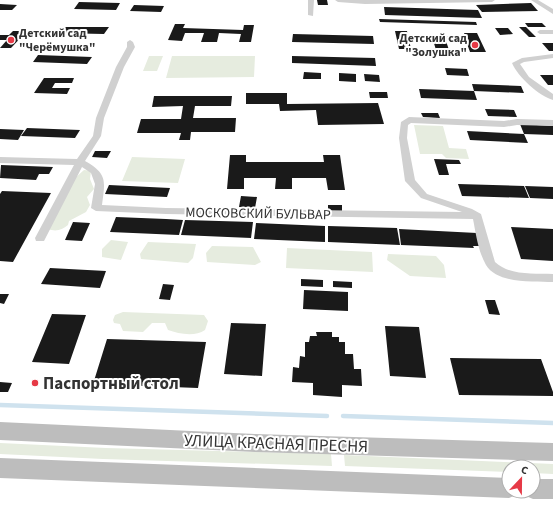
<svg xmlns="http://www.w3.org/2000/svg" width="553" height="511" font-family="'Source Sans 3',sans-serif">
  <rect width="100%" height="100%" fill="#fff"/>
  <path fill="#e6ecdf" d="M149,56H163L157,71H143Z
    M172,56H255L254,77L166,78Z
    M414,125L443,126L449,148L466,149L469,159L446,158L442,154H420Z
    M132,157L185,159L178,183L122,181Z
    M84,170L91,171L90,179L94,189L87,197L90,205L86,212L69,221L68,225C62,230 56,232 48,229L74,179Z
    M111,240L128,242L121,260L102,257V249Z
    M148,242L196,244L193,258L188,263L141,259L140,254Z
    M212,246L253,247L261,262L255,265L207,262L206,253Z
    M287,248L372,252L373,272L286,268Z
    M388,254L436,256L444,265L446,278L410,276L387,260Z
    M123,312L204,315L208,321L205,330C195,337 179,334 168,330L165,323H152L143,332L123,331L120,324L114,323L113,320L115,315Z
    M0,443L106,448L331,454L332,466L103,459L0,454Z
    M344,455L553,464V474L533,473V467H509V472L345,466Z"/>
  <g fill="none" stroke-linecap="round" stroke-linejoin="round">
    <path stroke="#cfe2ee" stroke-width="4.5" d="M0,405L327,416
      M343,416L553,423"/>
  </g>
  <path fill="#1a1a1a" d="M317,0H327L328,5H318Z
    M79,2L120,3L116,10L74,9Z
    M531,3L538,11L482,12L476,5Z
    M0,4L17,5L12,10H0Z
    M134,5L164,6L161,12L130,11Z
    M384,7L478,10L482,18L385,15Z
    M379,19L476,22L477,25L380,22Z
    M525,23H542L546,27H528Z
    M175,24H185L183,28L243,30L244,25H254L251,42H239L241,34L219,33L217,42H201L204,33H185L182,41L168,40Z
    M59,27H109L104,34L56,33Z
    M519,27H526L536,37H529Z
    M495,28H508L513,34L500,35Z
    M13,31H27L11,48H0L7,40H0V35H9Z
    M395,31H407L408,36L466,37L464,33H477L486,52H470L466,41H446L449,50H436L433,40H409L411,49H399Z
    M293,34L373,36L374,44L292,42Z
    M542,43H553V51H549Z
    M38,55L92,57L87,64L33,62Z
    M292,56L375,58L376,66L292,63Z
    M445,68L467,69L469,76L447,75Z
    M304,72L321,73V79H303Z
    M339,73L356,74V82L339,81Z
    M364,74L379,75L380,82L365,81Z
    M540,75H553V85H548Z
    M44,78H74L72,83H55L52,88H70L67,94L34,93Z
    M472,84L521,86L524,93L474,91L477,100L421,98L419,89L474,91Z
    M369,92H387L388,98H370Z
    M246,93H287V104L378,103L384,124L318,125L316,110L280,111L279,104H246Z
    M154,96H232L231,106H195L193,118H236L235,132H191L190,140H179L181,133H137L141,119H181L183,106L152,107Z
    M485,109L514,110L517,117L488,116Z
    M421,113H438L440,118L423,117Z
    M520,124L553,126V135L524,134Z
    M27,128L80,130L75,138L21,136Z
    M0,129L24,130L18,140L0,139Z
    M467,131L524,134L528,143L470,140Z
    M95,151H111L107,158L92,157Z
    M230,155H246V162H324L323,155H340L345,190H328L326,178H292V189H275L276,178H244V189H227Z
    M434,159L459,160L461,164H446L449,175H439Z
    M1,165L53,167L49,174H39L36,180L0,178Z
    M458,184L524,186L529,198L462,196Z
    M109,185L170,188L167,197L105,194Z
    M525,186L553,187V199L530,198Z
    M2,191L51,193L13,262L0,261V194Z
    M241,196L257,197L255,208L239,207Z
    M328,205H342V213H328Z
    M116,217L166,219L183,220L179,235L110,232Z
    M185,220L253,222L251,238L181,235Z
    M73,222L90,223L82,241L65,240Z
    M256,223L325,226V242L254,239Z
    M328,226L397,228L400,245L328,242Z
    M511,227L553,229V261L521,259Z
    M399,229L477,233L481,246H473L474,248L401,245Z
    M50,268L106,271L100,288L41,284Z
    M301,279L323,280V287L301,286Z
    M333,281L352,282V288L333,287Z
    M163,284L174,285L170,300L159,299Z
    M304,290L348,292V311L303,309Z
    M0,294H9L4,304L0,303Z
    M485,300H495L500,315L489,314Z
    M52,314L86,315L69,364L32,362Z
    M231,323L266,324L262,376L224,374Z
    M385,326L419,327L426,378L390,376Z
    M316,332H332V337H339V342H345V354H353L354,369H361L362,386L342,385V397L313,395V383L292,382L293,367L299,368L300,356L305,357V342H309L310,336H317Z
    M107,339L206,342L198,388L93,384Z
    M450,358L541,359L553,392V396L459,395Z
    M0,382L12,383L8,392H0Z"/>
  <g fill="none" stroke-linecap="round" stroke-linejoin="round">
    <path fill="#d0d0d0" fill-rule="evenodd" d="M308,0H314L313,16L308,15Z
      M335,0H495L492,2L365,4L338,2Z
      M531,0H538L553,9V14Z
      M553,30V34H540L537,32L540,30Z
      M130,40L133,42L135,47L124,67L104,118L101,136L85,161C108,174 105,181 102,205L166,208L462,212L421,198L405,181L399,138L401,122L409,117L504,121L517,119L553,120V126L517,125L504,127L411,123L408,125L407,138L415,180L427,194L472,209L481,214L495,262C510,276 534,273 553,274V282C534,281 497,284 486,265C478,251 476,234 473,219L166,214L96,211L91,208L95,184L91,173L82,167L44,241H36L35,238L74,165L0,163V157L77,159L93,136L96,118L116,67L127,47V42Z
      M553,54V58L524,62L520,64L529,77L553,94V100C539,96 518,77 512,63L522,58Z"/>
    <path fill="#bdbdbd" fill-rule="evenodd" d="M0,422L255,434L553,443V461L255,452L0,440Z
      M0,458L509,478V491H518L516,495L509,498L0,478Z
      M533,479H553V499H533L526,496L523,491H533Z"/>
  </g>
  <g fill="#e63946" stroke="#fff" stroke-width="1.5">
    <circle cx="11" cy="40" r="4"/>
    <circle cx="475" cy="45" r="4"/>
    <circle cx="35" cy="383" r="4"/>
  </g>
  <g text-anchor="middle" stroke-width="4" stroke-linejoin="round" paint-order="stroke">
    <g font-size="12" font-weight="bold" fill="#333" stroke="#fff" text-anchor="start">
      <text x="19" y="37">Детский сад<tspan x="19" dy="14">"Черёмушка"</tspan></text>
      <text x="467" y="42" text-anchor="end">Детский сад<tspan x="467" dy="14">"Золушка"</tspan></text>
    </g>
    <g font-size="14" fill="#333" stroke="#fff">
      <text transform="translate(258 213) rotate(1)" y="5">МОСКОВСКИЙ БУЛЬВАР</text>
    </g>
    <g font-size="17" font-weight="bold" fill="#333" stroke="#fff" text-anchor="start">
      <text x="43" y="389">Паспортный стол</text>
    </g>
    <g font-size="17" fill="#333" stroke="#fff">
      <text transform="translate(276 443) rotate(2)" y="6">УЛИЦА КРАСНАЯ ПРЕСНЯ</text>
    </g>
  </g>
  <g transform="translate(521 479) rotate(22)"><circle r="19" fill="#ffffff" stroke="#adadad"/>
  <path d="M0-3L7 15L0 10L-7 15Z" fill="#e63946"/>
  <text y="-6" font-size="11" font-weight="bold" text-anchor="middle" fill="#333333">С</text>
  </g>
</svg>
